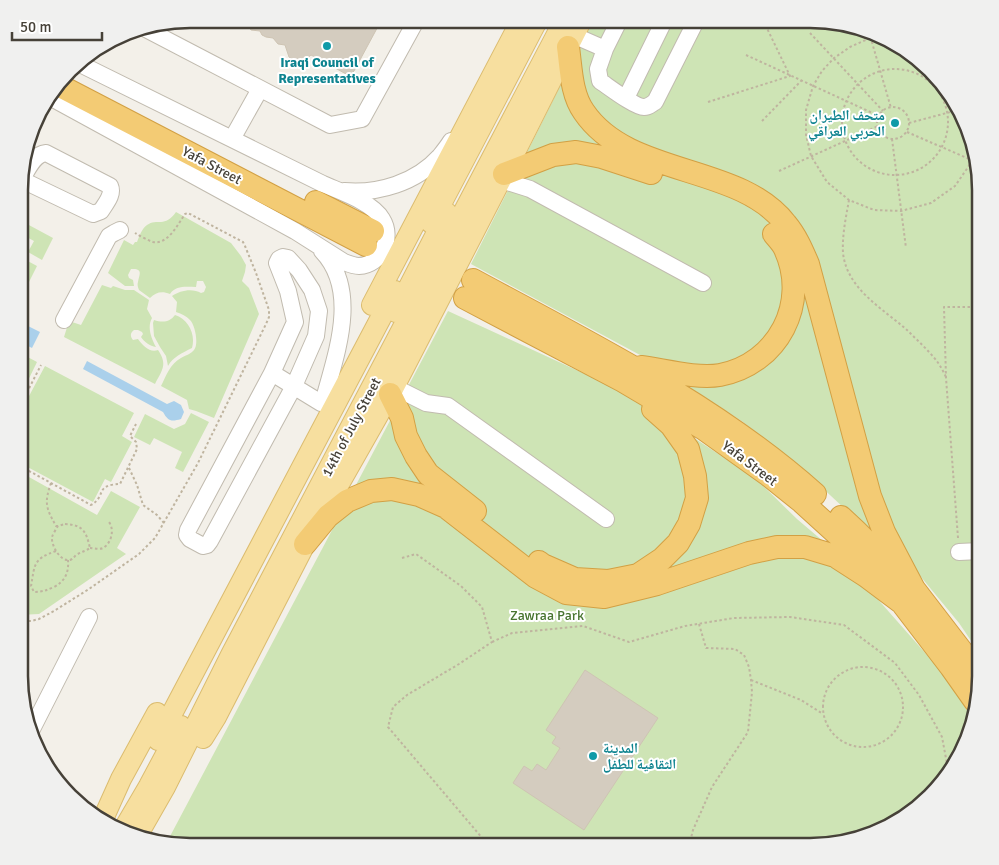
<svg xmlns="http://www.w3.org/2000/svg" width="999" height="865" font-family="Signika,'Noto Naskh Arabic',sans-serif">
  <rect width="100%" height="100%" fill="#f3f0e9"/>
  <path fill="#cee4b5" d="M594,19H821L885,36L930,69L967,124L980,178V654L959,623L907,560L860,523L801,468L743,422L640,355L471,264Z
    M176,212L231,243L241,256L246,265L245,272L242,281L249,288L259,314L214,418L196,411L189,409L187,400L161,386C166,376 170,364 181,358C186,355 191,354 194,350C199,344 195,325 190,320C186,316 182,314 176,312L177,302L172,296C180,290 193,288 201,293L204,292L206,287L203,281H197L196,287C186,287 176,285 170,294C162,291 156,292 150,298L139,290C138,287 137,285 138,282C139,275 144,268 131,269L128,275L129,278L133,280L134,286H125L108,273L124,240L133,245L135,242H137C139,237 142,228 147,225C157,218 165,228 176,212Z
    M27,224L53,238L42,260L28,252L34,241L21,234Z
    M24,259L37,266L26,288L20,285V266Z
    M102,285L111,288L113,286L125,290H134L149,300L147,309L152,318C147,327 151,338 156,347C150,346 144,342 141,337L143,334L142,332L138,330H134C130,333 130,336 133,340L138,339C143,346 150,353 158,350C168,365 162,370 155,384L64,337L69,321L81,325Z
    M448,311L624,392L755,478L797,519L837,553L942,672L972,715L967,741L930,796L875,833L821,846H190L167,842Z
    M175,315C188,319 196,334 192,348C182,353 173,357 168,366L166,356L160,347L154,336L153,323L154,320C163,323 170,322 175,315Z
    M20,353L37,362L20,397Z
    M45,366L134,413L122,436L132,442L111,482L105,479L93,502L20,463V413Z
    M191,413L209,422L183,472L175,468L182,452L154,438L150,445L134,437L145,414L174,429L185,424Z
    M20,472L97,515L111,491L140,507L117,548L126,554L39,614L19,615Z"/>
  <path fill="#aad0eb" d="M20,322L40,332L32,348L20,342Z
    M87,361L167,404L174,401L181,405L184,412L181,419C171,422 168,421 163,412L83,369Z"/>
  <path fill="#d4ccbf" stroke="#cec4b3" d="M244,19H382L354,71L351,74L348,75L311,55L305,60L296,62L289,57L285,45L278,44L273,38L266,37L262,35L260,31L251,30Z
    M585,670L658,718L584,830L513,783L524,766L532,771L537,764L546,770L560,748L552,743L556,737L546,730Z"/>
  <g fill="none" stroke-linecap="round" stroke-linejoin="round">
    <defs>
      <path id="minor" d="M620,19L605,49L598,69L600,81C609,87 635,107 644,107C649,107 651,104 655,102L697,19
        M142,27L330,125L362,119L417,19
        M573,35L605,49
        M48,96L295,231L344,262C349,264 354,266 359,266C381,265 394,238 382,219C372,202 341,192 323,184L76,62
        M626,98L665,19
        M232,139L260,89
        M20,179L93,214L101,211C105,204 114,195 110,186L46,153C34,154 28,169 22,179
        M501,180L530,189L703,283
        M344,191C378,194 416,183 440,156C444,151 448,146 451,141
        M322,251C360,291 336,354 324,399
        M64,320L109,236L114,233L120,230
        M272,373L188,530L187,535L190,539L203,546L207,545L210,541L294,386L316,336L319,311L312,290L299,270L288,258L283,257L279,259L277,263L288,291L295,322L272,373L321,403
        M394,387L426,403L448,406L606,519
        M959,552L980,551
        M31,731L89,617"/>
      <path id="major" d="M431,223L538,19
        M372,305L522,19
        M396,312L447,213
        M203,738L216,717L305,544L394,387L510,162L582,19
        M158,740L395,291
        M103,819L121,779L157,713
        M122,832L149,786L181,726
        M137,836L165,787L231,655L565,19"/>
      <path id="highway" d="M568,47C571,68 571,94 584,112C629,178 739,163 786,224C796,236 802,250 808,264L870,496L884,532L914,589
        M58,85L366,245
        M504,174L553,155L576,152L602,157L651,173
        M316,202L373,231
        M473,280C591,344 714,404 815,494
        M465,298L623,381L704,429L767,474L802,502L846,542L902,603L951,667L975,701
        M641,367C664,370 697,379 720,375C778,364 810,303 785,249C783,244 778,239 774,234
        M390,394L402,418L406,436L416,456L428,474L475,511
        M841,517L856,531L914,589L980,675
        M305,544L328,516L347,501L371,491L392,489L419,495L446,507L536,577L566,593L604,597L657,584L749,553L777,547H805L835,556L866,576L902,603
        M539,562L543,565L575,579L608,581L638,575L662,559L678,543L689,524L697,498L695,476L688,449L671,425L653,409"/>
    </defs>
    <use href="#minor" stroke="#c1bbaf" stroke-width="18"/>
    <use href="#major" stroke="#dbbc6f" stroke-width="22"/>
    <use href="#highway" stroke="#d2a044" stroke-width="24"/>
    <path stroke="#bfb49f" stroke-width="2" stroke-dasharray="2.5 2.5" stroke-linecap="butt" d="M869,32L891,108
      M810,33L883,111
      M885,37L870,38L850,47L834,58L822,71L813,86L806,110V135L811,156L827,182L849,200L874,210L901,211L931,203L955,186L973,160L974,154
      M746,55L879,116
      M842 122a53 53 0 1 1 106 0a53 53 0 1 1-106 0Z
      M708,102L790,76L763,20
      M877 123a16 16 0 1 1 32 0a16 16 0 1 1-32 0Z
      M762,121L801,81
      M909,123L958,110
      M907,132L976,162
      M892,139L906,248
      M779,171L878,126
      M849,200C846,217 842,235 843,253C847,289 882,308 907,330C917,340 928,350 936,360C940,365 943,371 946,377
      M20,406L41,365
      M20,466L91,505C107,496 94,485 120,484L137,449L136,442L130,436L136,424
      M129,468L137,485L143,505L157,515L164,523
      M51,483C44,503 46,508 56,526H58
      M65,524C83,525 86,531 90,548C86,551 81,552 76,555C74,557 73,559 70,560C60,562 51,545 52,537C53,534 56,529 58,526Z
      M958,538L946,378L944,307H980
      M90,548C94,548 99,550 103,548C112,543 115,528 108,521
      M56,551C33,559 35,564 31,586L34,592C42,592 47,590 54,587C65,581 69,573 68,560
      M402,558L416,554L461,586L482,607L492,642L459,664L407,695L393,707L388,727L489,846
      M972,565L980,574
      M19,619L22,621H31L39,619L54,611L89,589L139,554L155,538L198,463L266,324L269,317V310L256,273L245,246L243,242L188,213L185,214C178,224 168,245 153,242C147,240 140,236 135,233
      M492,642L512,633L583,626L629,642L685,626L734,618L790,617L844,625L895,663L919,695L942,737L948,769
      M823 707a40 40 0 1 1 80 0a40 40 0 1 1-80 0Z
      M751,680L801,700L823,714
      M690,845L697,846
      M689,846L693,830L712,787L748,732L752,692L751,680L749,667L744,655L735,649L706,648L699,624"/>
    <use href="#minor" stroke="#fff" stroke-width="16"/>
    <use href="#major" stroke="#f7df9f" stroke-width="20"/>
    <use href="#highway" stroke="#f3cb74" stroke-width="22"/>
  </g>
  <g fill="#0f9aa8" stroke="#fff" stroke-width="2">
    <circle cx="327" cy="46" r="5"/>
    <circle cx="895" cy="123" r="5"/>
    <circle cx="593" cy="756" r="5"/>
  </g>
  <g text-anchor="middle" stroke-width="4" stroke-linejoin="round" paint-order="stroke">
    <g font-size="14" font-weight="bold" fill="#0d838f" stroke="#fff">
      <text x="327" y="67">Iraqi Council of<tspan x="327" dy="16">Representatives</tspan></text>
      <text x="885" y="120" text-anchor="end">متحف الطيران<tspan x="885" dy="16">الحربي العراقي</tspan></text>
      <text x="603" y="753" text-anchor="start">المدينة<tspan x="603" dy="16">الثقافية للطفل</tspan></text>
    </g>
    <g font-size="14" fill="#464138" stroke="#fff">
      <text transform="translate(212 165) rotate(28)" y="5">Yafa Street</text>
      <text transform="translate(351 427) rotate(-62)" y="5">14th of July Street</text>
      <text transform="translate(750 463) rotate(37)" y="5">Yafa Street</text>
    </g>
    <g font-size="14" fill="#48742f" stroke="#fff">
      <text x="547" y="620">Zawraa Park</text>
    </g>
  </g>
  <path d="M0 0H999V865H0ZM190 28H810A162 162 0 0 1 972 190V676A162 162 0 0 1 810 838H190A162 162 0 0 1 28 676V190A162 162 0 0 1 190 28Z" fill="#f0f0ef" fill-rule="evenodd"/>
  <path fill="none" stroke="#464138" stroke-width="2.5" d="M190 28H810A162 162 0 0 1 972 190V676A162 162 0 0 1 810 838H190A162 162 0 0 1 28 676V190A162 162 0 0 1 190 28Z"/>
  <path d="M12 32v8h90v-8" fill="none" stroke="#464138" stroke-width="2.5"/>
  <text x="20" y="32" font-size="15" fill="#464138" stroke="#ffffff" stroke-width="4" paint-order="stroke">50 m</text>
</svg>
